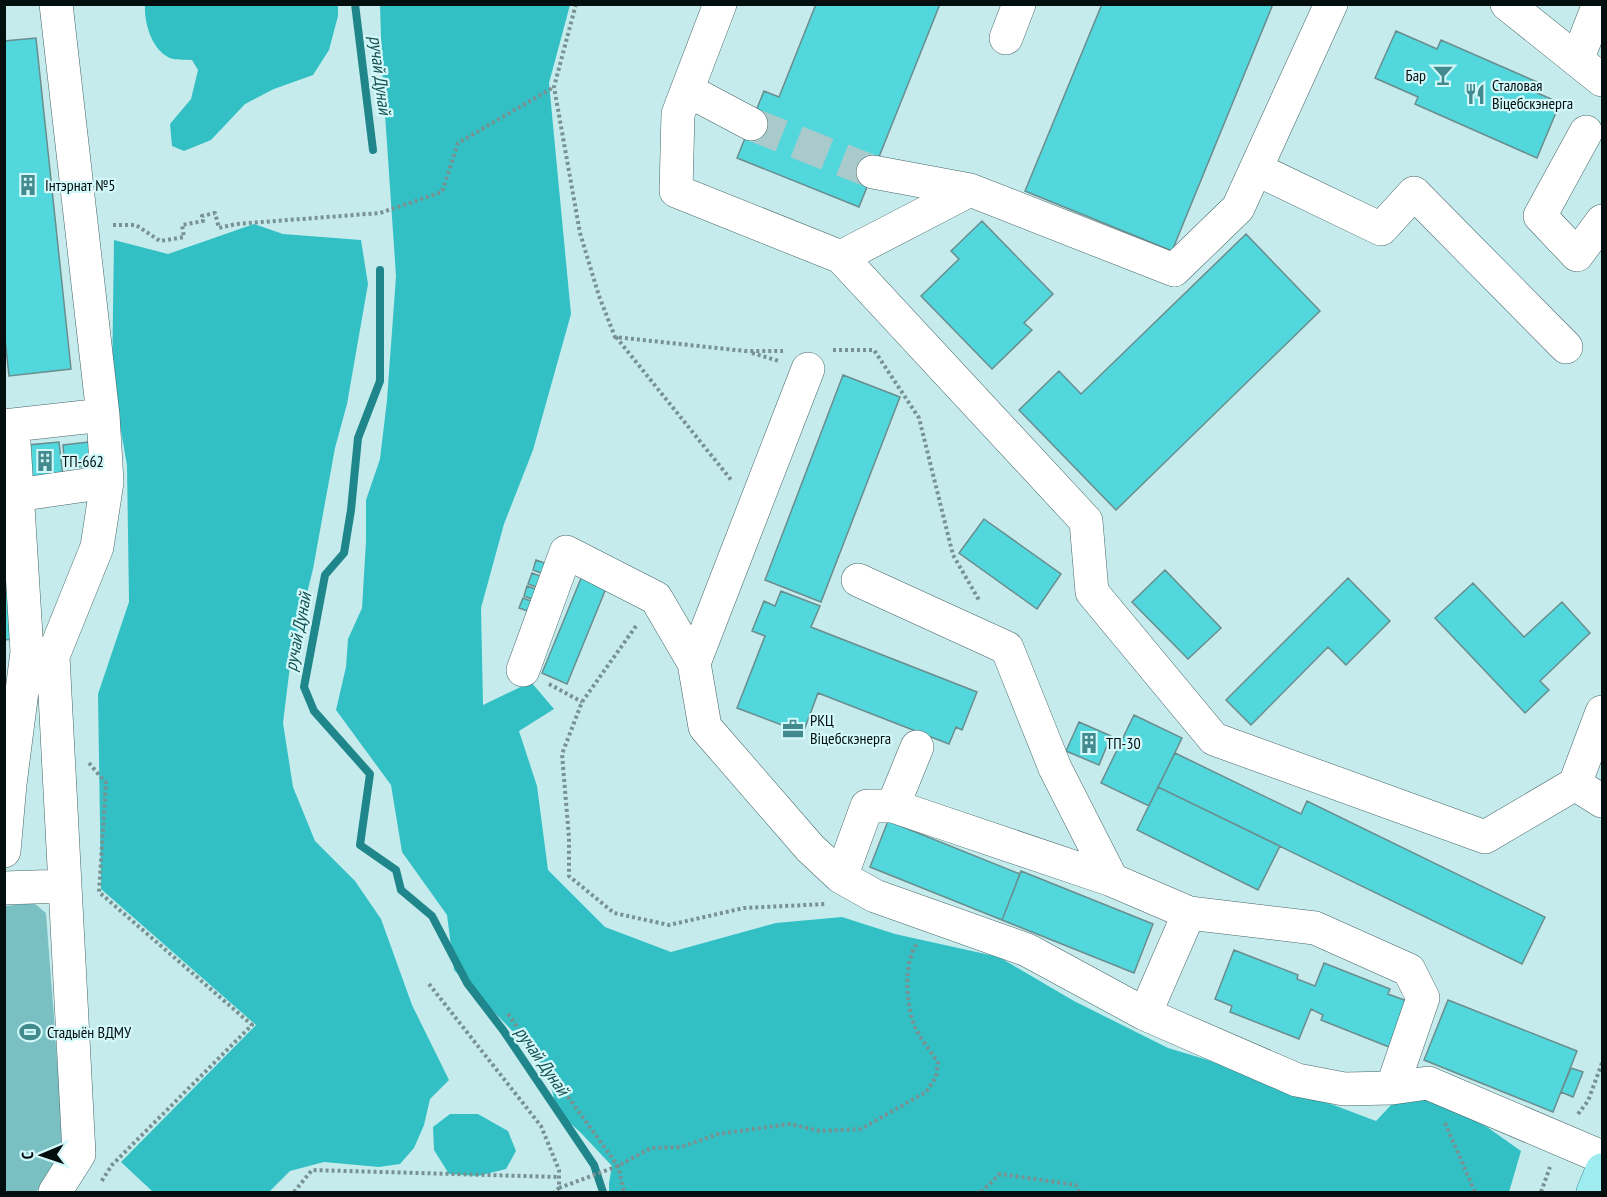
<svg xmlns="http://www.w3.org/2000/svg" width="1607" height="1197" font-family="'PT Sans Narrow',sans-serif">
  <rect width="100%" height="100%" fill="#c6ebec"/>
  <path fill="#7ac0c2" d="M34,903L46,913L64,1151L36,1192H5V906Z"/>
  <path fill="#33c0c5" d="M145,5H338V16L329,50L313,75L274,89L245,104L211,140L184,151L172,146L170,124L191,99L198,70L192,60C186,59 174,61 168,57C151,48 144,22 145,5Z
    M380,5H570L549,83L571,314L533,450L504,524L481,608L483,705L531,682L554,709L519,731L537,786L548,870L605,927L671,952L776,923L842,917L895,934L999,957L1074,1001L1168,1048L1241,1070L1376,1121L1408,1087L1487,1127L1521,1151L1509,1192H609V1183L612,1166L581,1133L557,1111L549,1077L520,1039L454,970L447,915L402,852L391,785L336,710L346,667L348,639L362,608L366,542V500L380,459L387,400L396,276L382,70Z
    M254,224L283,234L361,240L368,284L347,404L335,448L313,569L291,658L283,723L293,787L315,841L355,881L381,919L412,1005L449,1080L430,1099L424,1125L414,1148L400,1164L379,1167L324,1162L290,1171L269,1192H153L121,1162L256,1025L101,889L98,694L129,602L127,465L112,381L114,240L168,254Z
    M450,1114H478L508,1131L516,1151L506,1169L478,1176L449,1174L434,1150L433,1127Z"/>
  <g fill="none" stroke-linecap="round" stroke-linejoin="round">
    <path stroke="#1f878b" stroke-width="8" d="M355,4L373,150
      M380,270V381L358,438L351,510L344,553L325,575L304,687L314,711L370,774L360,845L396,870L401,890L432,916L467,983L503,1030L594,1165L603,1192"/>
  </g>
  <path fill="#51d7dc" stroke="#6a8d8e" stroke-width="1.5" d="M816,4H940L859,207L737,158L764,91L779,97Z
    M1102,4H1273L1172,251L1025,191Z
    M1396,31L1437,49L1441,40L1537,82L1533,91L1560,103L1537,158L1415,104L1418,97L1375,78Z
    M36,38L71,369L9,376L4,330V41Z
    M982,221L1053,294L1024,323L1032,330L992,369L921,296L959,259L951,251Z
    M1246,234L1320,311L1116,510L1019,410L1059,371L1081,394Z
    M843,375L900,397L821,602L765,580Z
    M97,441L99,465L65,468L63,445Z
    M59,442L63,477L31,480L27,445Z
    M984,519L1061,574L1037,609L959,553Z
    M4,530L15,639L4,640Z
    M536,560L553,566L549,576L533,570Z
    M1165,570L1221,628L1188,659L1132,602Z
    M532,573L548,579L545,590L528,584Z
    M582,576L607,586L567,684L542,673Z
    M1348,578L1390,621L1346,665L1328,647L1251,725L1226,700Z
    M1473,583L1524,637L1562,602L1590,633L1540,681L1549,690L1525,713L1435,618Z
    M527,586L544,592L540,602L524,596Z
    M781,591L820,606L811,627L977,692L962,730L956,727L949,744L818,693L803,733L737,708L765,636L752,631L764,601L775,606Z
    M523,598L539,604L536,614L519,608Z
    M1134,715L1182,738L1149,806L1101,783Z
    M1079,722L1111,736L1099,765L1066,751Z
    M1175,753L1301,814L1307,801L1545,917L1522,964L1158,787Z
    M1158,787L1280,846L1258,890L1137,830Z
    M888,821L1020,874L1002,920L870,867Z
    M1021,871L1153,924L1134,973L1002,920Z
    M1234,950L1298,975L1297,979L1315,986L1324,963L1390,989L1388,994L1407,1001L1389,1047L1321,1020L1323,1015L1311,1009L1299,1039L1230,1012L1232,1006L1215,999Z
    M1448,1000L1577,1051L1553,1112L1424,1060Z
    M1571,1068L1583,1072L1573,1097L1561,1092Z"/>
  <g fill="none" stroke-linecap="round" stroke-linejoin="round">
    <path stroke="#a9cacb" stroke-width="33" stroke-dasharray="33 16" stroke-linecap="butt" d="M751,124L873,172"/>
    <defs>
      <path id="minor" d="M720,4L678,114L676,191L841,257L970,190L1174,270L1238,208L1331,4
        M1507,4L1602,80
        M1006,38L1019,4
        M1577,60L1599,4
        M687,90L751,124
        M1586,132L1540,216L1577,255L1602,221
        M1256,169L1381,229L1414,193L1566,347
        M873,172L970,190
        M841,257L1086,521L1092,592L1214,739L1485,837L1575,784L1602,801
        M808,369L694,663L705,727L810,848L841,877L875,896L1027,950L1145,1014L1297,1080L1344,1089L1392,1088L1428,1083L1602,1157
        M4,426L103,415L56,4
        M16,495L107,482
        M858,580L1007,648L1055,768L1112,880
        M523,670L566,552L656,598L694,663
        M1575,784L1602,712
        M893,806L917,747
        M4,851L10,784L27,652L13,426
        M841,877L867,806H893L1112,880L1189,913L1315,928L1409,970L1423,998L1392,1088
        M4,888L65,886
        M1145,1014L1189,913
        M55,1192L79,1154L53,656L97,547L107,482L103,415"/>
      <path id="major" d="M1593,1192L1602,1170"/>
    </defs>
    <use href="#minor" stroke="#456668" stroke-width="34"/>
    <use href="#major" stroke="#3e9699" stroke-width="34"/>
    <path stroke="#789293" stroke-width="4" stroke-dasharray="3 3" stroke-linecap="butt" d="M576,4L554,87L580,233L599,296L615,337L745,351H783
      M113,225H136L160,241L184,237L182,225L203,221L202,216L215,213L219,228L236,224L380,213L442,192L458,143L554,87
      M616,337L732,481
      M833,350H874L919,418L953,555L979,600
      M752,353L779,361
      M636,626L582,702L562,754L569,838V876L614,913L669,925L744,908L826,904
      M549,684L582,702
      M89,763L106,783L99,892L252,1025L112,1165L101,1182
      M429,984L541,1126L559,1170V1188L554,1192
      M508,1014L618,1166L624,1192
      M1578,1114L1588,1101L1602,1063
      M1445,1123L1475,1192
      M559,1188L618,1166L651,1148L681,1147L718,1134L790,1124L820,1131L861,1129L926,1092L936,1077L938,1063C931,1051 921,1040 915,1027C906,1007 903,962 917,944
      M294,1192L312,1170L559,1177
      M981,1192L1000,1174L1076,1185L1079,1192
      M1541,1192L1550,1167"/>
    <use href="#minor" stroke="#fff" stroke-width="33"/>
    <use href="#major" stroke="#9eecef" stroke-width="33"/>
  </g>
  <defs>
    <symbol id="bar-bare" viewBox="-9 -9 18 18"><path d="M-6-5H6L.8 .8V4.5H3.5V6h-7V4.5H-.8V.8Z" fill="#428a8d" stroke="#d3f8f9" stroke-width="2.5" paint-order="stroke"/></symbol>
    <symbol id="restaurant-bare" viewBox="-9 -9 18 18"><path d="M-5-6h1v4h1v-4h1v4h1v-4h1v5L-1.5 .5V6h-2V.5L-5-1ZM5-6V6H3V1.5H1.5Q1.5-4 5-6Z" fill="#428a8d" stroke="#d3f8f9" stroke-width="2.5" paint-order="stroke"/></symbol>
    <symbol id="building-bare" viewBox="-9 -9 18 18"><path d="M-4-6H4V6H1V3H-1V6H-4ZM-2.5-4.3h1.7v1.8h-1.7ZM.8-4.3h1.7v1.8H.8ZM-2.5-1h1.7V.8h-1.7ZM.8-1h1.7V.8H.8Z" fill="#428a8d" stroke="#d3f8f9" stroke-width="2.5" paint-order="stroke"/></symbol>
    <symbol id="office-bare" viewBox="-9 -9 18 18"><path d="M-6-3h4V-5.5h4V-3h4V5H-6ZM-1-4.5V-3h2v-1.5ZM-6 0V1H6V0Z" fill="#428a8d" stroke="#d3f8f9" stroke-width="2.5" paint-order="stroke"/></symbol>
    <symbol id="stadium-bare" viewBox="-9 -9 18 18"><path d="M0-5a6.5 5 0 1 0 0 10a6.5 5 0 1 0 0-10ZM-3.5-1.8h7v3.6h-7Z" fill="#428a8d" stroke="#d3f8f9" stroke-width="2.5" paint-order="stroke"/></symbol>
  </defs>
  <g fill-rule="evenodd">
    <use href="#bar-bare" x="1428" y="60" width="30" height="30"/>
    <use href="#restaurant-bare" x="1460" y="79" width="30" height="30"/>
    <use href="#building-bare" x="13" y="170" width="30" height="30"/>
    <use href="#building-bare" x="30" y="446" width="30" height="30"/>
    <use href="#office-bare" x="778" y="714" width="30" height="30"/>
    <use href="#building-bare" x="1074" y="728" width="30" height="30"/>
    <use href="#stadium-bare" x="15" y="1017" width="30" height="30"/>
  </g>
  <g text-anchor="middle" stroke-width="4.5" stroke-linejoin="round" paint-order="stroke">
    <g font-size="16" fill="#030e0f" stroke="#d3f8f9" text-anchor="start">
      <text x="1426" y="81" text-anchor="end">Бар</text>
      <text x="1492" y="91">Сталовая<tspan x="1492" dy="18">Віцебскэнерга</tspan></text>
      <text x="45" y="191">Інтэрнат №5</text>
      <text x="62" y="467">ТП-662</text>
      <text x="810" y="726">РКЦ<tspan x="810" dy="18">Віцебскэнерга</tspan></text>
      <text x="1106" y="749">ТП-30</text>
      <text x="47" y="1038">Стадыён ВДМУ</text>
    </g>
    <g font-size="18" font-style="italic" fill="#185153" stroke="#d3f8f9">
      <text transform="translate(380 75) rotate(83)" y="6">ручай Дунай</text>
      <text transform="translate(298 632) rotate(-79)" y="6">ручай Дунай</text>
      <text transform="translate(542 1061) rotate(55)" y="6">ручай Дунай</text>
    </g>
  </g>
  <rect width="1607" height="1197" fill="none" stroke="#030e0f" stroke-width="12"/>
  <g transform="translate(42 1155) rotate(268)" stroke="#d3f8f9" stroke-width="4.5" paint-order="stroke">
  <path d="M0-4.5L10 22L0 15L-10 22Z" fill="#030e0f"/>
  <text y="-9" font-size="16" font-weight="bold" text-anchor="middle" fill="#030e0f">С</text>
  </g>
</svg>
